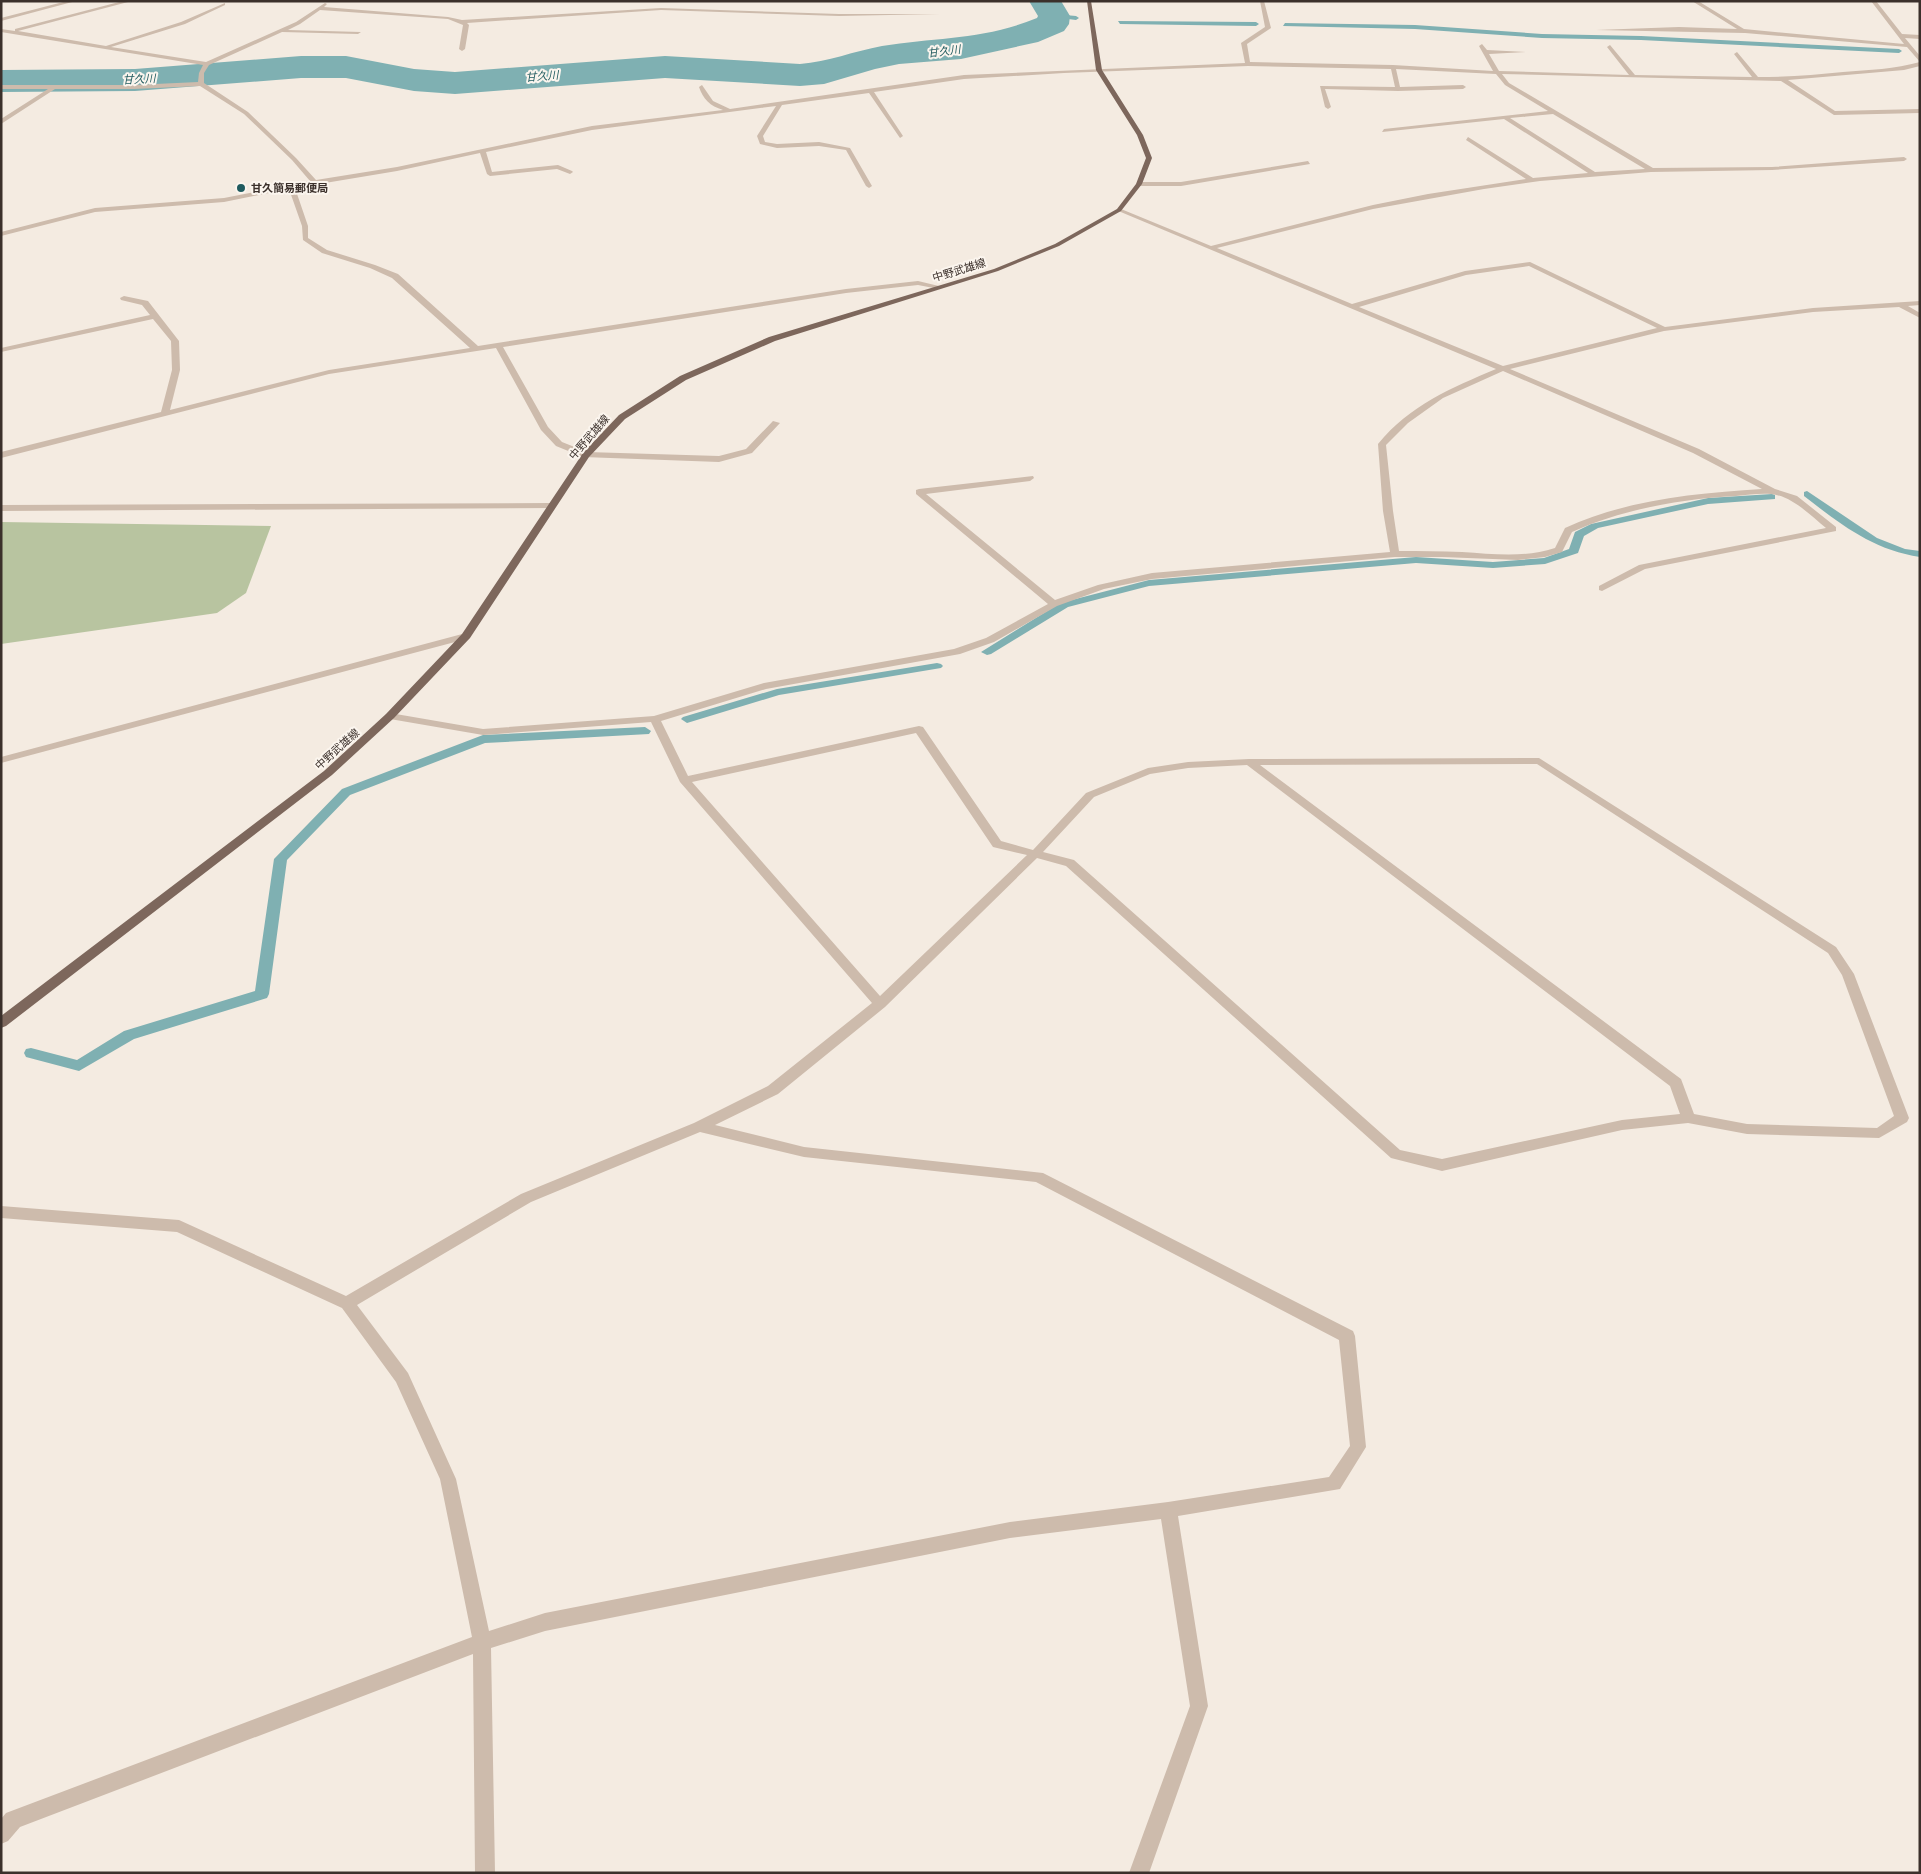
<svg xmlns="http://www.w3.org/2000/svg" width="1921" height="1874" font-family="'Roboto Condensed','Noto Sans JP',sans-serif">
  <rect width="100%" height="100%" fill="#f4ebe1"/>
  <path fill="#b8c4a0" d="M1,523V522L271,526L246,593L217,613L1,644Z"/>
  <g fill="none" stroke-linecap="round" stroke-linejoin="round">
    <path fill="#7fb0b2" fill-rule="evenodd" d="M1054,14L1076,16L1079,18L1076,20L1052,17Z
      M1118,21L1256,22L1259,24L1256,26L1120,24Z
      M1285,23L1415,25L1542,34L1641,36L1899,49L1902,51L1899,53L1641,40L1542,38L1415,29L1283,26Z
      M1807,491L1877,538L1905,549L1920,551V557C1873,550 1840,524 1804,496V492Z
      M1772,494L1775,495V499L1708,504L1598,528L1584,536L1578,553L1545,564L1493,568L1416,563L1149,586L1068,607L991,654L987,655L981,652L1060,603L1149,580L1416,557L1493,562L1544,558L1569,549L1575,532L1591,524L1708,498Z
      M937,663L941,664L943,666L941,668L779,695L687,723L681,719L683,717L777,689Z
      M645,727L651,731L649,734L485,743L350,795L287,860L269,994L267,998L134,1039L79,1071L26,1057L24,1053L26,1049L31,1048L77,1060L124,1031L255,991L274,859L342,789L483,735Z"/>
    <path fill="#7fb0b2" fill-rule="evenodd" d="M1029,1H1061L1070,16L1069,24L1064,31L1038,42L961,59L899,64L875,69L824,84L800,86L665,78L455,94L414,91L346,78H301L135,91L1,92V70L135,69L301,56H346L414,69L455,72L665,56L800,64C828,62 854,51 882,46C937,37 984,40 1037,18L1038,16Z"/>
    <path fill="#cdbbac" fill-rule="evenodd" d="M67,1H76L1,21V18Z
      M123,1L128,2L18,31L106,46L181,22L225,3V5L185,24L111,47L206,62L296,22L325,3L327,4L324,7L448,17L462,20L661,8L839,14H940L839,16L661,10L467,23L469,25L465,49L462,51L459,49L463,25L448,19L320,10L300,24L288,30L361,32L358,34L282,32L209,65L204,73V83L248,112L296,158L316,180L397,167L592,126L723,110C710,106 703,99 699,87L702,85L713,101L730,109L964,75L1245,63L1241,43L1265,27L1260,1H1264L1271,28L1247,44L1250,62L1393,65L1493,71L1479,46L1482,44L1487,50L1526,52L1489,54L1499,71L1629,75L1607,47L1610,45L1635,75L1752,77L1734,54L1737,52L1758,77C1787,77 1815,75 1843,72C1869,70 1895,69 1920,62V66L1904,70L1788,80L1835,111L1920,109V113L1834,115L1781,81L1502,74L1509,83L1653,168L1772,167L1904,157L1907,159L1904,161L1772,170L1651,172L1540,181L1484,189L1373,209L1217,248L1352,304L1465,271L1530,262L1665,327L1813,308L1920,301V305L1908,306L1920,313V318L1899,307L1813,312L1664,331L1510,369L1699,449L1775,489L1797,496L1836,527V531L1645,569L1602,591L1599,590V586L1639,565L1826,528C1810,515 1792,496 1771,494C1760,493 1747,495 1736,496C1681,499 1623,509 1572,532L1562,552L1545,557L1518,560L1442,557H1395L1152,579L1104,589L1057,606L994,642L960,654L766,689L661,721L688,776L919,726L923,727L1001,841L1033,850L1086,793L1148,768L1188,762L1249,759L1539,758L1836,947L1854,974L1909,1118L1907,1122L1879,1138L1747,1134L1688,1123L1622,1130L1442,1171L1391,1158L1066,866L1037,858L885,1007L778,1094L715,1125L804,1147L1043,1173L1353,1331L1355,1336L1366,1447L1340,1489L1178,1516L1208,1706L1149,1873H1129L1190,1706L1161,1519L1010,1538L545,1631L491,1648L495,1873H475L473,1654L20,1827L8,1841L1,1844V1819L6,1813L472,1637L440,1479L396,1382L342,1308L177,1232L1,1218V1206L179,1220L346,1296L521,1194L694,1123L768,1086L872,1003L680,782L651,722L483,735L390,719L385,716L386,714L390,713L483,729L654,716L764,683L954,649L986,638L1048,604L916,494V490L919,489L1033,476L1034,478L1030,481L926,494L1055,600L1098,585L1152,573L1390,552L1383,511L1378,444C1410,405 1451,388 1496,369L1116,210L1121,209L1211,246L1373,205L1428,194L1526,179L1466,140L1468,137L1533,178L1588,173L1504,119L1382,132L1384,129L1548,111L1505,85L1496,74L1396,69L1400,87L1463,85L1466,87L1463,89L1398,91L1325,89L1331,107L1328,109L1325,107L1320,86L1395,87L1391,69L1248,66L1064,73L964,79L874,92L903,136L900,138L869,93L782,105L763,136L765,142L777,144L819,142L850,148L872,186L869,188L866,186L846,150L819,146L777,148L760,144L757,136L776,106L592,130L486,152L492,172L558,165L572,171L573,172L570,174L557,169L490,176L487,174L480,153L397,171L295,188L308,226V238L327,250L375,265L398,274L478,346L846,289L918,281L943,287L939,289L918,285L846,293L503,347L548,427L562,442L587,452L719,456L746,449L773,421L780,423L752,453L719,462L583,457L556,446L541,430L496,348L329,374L1,458V452L161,412L172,370L171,341L153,319L1,352V348L150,315L142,305L121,300L120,298L124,296L148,301L179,341L180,370L170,410L329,370L470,348L392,278L370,268L322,253L303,240L302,226L289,189L224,202L95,212L1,236V232L95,208L224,198L310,181L292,160L244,114L200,86L134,89H55L1,124V119L48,89H1V85H134L198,82L199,73L203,65L1,32V29L15,31V29ZM1553,114L1645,169L1595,172L1510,118ZM1529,266L1657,328L1503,366L1359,307L1466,275ZM1503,371L1693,453L1762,489C1695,493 1626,500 1565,528L1555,548C1524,558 1494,554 1462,552C1441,551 1420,551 1399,551L1393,511L1386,445L1408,423L1443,398ZM916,733L993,847L1027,855L880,996L692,782ZM1537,764L1828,953L1842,975L1894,1116L1877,1128L1747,1124L1694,1114L1681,1079L1260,765ZM1247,765L1670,1086L1680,1114L1622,1120L1442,1159L1400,1150L1074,860L1043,852L1094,797L1150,774L1188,768ZM700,1132L804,1157L1036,1182L1339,1340L1350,1446L1329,1477L1168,1502L1010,1522L545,1613L489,1631L456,1479L408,1373L357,1305L531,1202Z
      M1692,1H1698L1744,29L1904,44L1871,1H1876L1902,34L1920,35V39L1905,38L1920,56V62L1907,47L1745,33L1596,30L1679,27L1737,29Z
      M1308,161L1310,164L1181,186H1139L1136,184L1139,182H1181Z
      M551,503L554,504V508L1,511V505Z
      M466,633L470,634V638L1,763V757Z"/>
    <path fill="#7d675c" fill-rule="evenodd" d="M1087,1H1091L1102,70L1143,135L1152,158L1142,184L1121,211L1059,246L998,271L775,341L686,380L625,419L589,457L470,638L394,718L332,775L6,1026L1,1028V1016L324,771L386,714L462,634L583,453L619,415L680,376L769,337L994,269L1055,244L1117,209L1136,184L1146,158L1137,135L1096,70Z"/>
  </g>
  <circle fill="#1f5a5e" stroke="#fbf5ee" stroke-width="2" cx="241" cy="188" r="5"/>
  <g text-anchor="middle" stroke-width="4" stroke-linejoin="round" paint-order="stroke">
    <g font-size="11" font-style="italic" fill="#1f5a5e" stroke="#fbf5ee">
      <text transform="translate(944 51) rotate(-7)" y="4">甘久川</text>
      <text transform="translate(542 76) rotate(-4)" y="4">甘久川</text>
      <text transform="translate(139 79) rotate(-3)" y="4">甘久川</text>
    </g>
    <g font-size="11" font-weight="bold" fill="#3b302b" stroke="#fbf5ee" text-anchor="start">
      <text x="251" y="192">甘久簡易郵便局</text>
    </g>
    <g font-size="11" fill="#3b302b" stroke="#fbf5ee">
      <text transform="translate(959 270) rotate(-17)" y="4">中野武雄線</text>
      <text transform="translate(589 437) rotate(-49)" y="4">中野武雄線</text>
      <text transform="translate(337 749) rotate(-42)" y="4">中野武雄線</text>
    </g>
  </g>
  <rect width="1921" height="1874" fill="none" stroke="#3b302b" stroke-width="5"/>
</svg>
